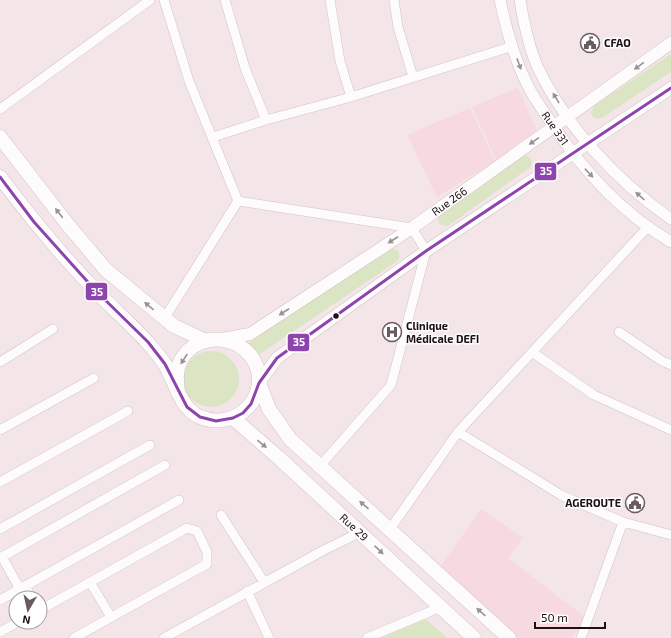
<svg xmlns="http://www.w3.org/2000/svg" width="671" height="638" font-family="'Exo 2',sans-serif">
  <rect width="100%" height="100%" fill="#f3e5e8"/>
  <path fill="#f7dadf" d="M518,88L537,131L496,159L472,107Z
    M470,108L495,161L437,197L407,135Z
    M481,509L523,538L508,558L586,618L571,638H515L440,567Z"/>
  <path fill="#dbe5c4" d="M671,54V72L602,118L598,119L593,117L591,113L594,106Z
    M523,155L528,156L531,159L532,164L529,168L448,226L439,224L438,216Z
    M392,248C400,250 402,257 396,262L257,356L248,343Z
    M183 379a28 28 0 1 1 56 0a28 28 0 1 1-56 0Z
    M426,619L447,638H381Z"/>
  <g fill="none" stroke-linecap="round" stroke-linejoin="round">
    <defs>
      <path id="minor" d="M164,0L189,81L238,201
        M225,0L245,68L266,120
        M330,0L340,61L351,97
        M394,0L398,27L413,77
        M0,109L150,0
        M213,137L266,120L351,97L513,46
        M238,201L412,228L426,251L391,385L320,466
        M164,319L238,201
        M619,332L662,361L671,365
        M532,352L594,395L671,430
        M0,362L53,329
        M0,430L94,378
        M458,432L561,495L623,522L671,535
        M0,482L128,411
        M221,515L264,582
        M0,529L150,445
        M390,529L458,432L647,228
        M2,557L20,589
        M0,558L165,465
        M90,582L111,617
        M25,586L32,598
        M247,591L269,638
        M0,600L179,500
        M40,610L187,528L197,531L207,552V564L74,638
        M0,632L18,622
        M164,638L324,550L361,532
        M367,638L441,607
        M581,638L623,522"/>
      <g id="tertiary">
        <path id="s1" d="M500,0C506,28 514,58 527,84C534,99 544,112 553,125C584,172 622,213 671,242"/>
        <path d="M520,0C523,20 530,52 539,70C568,129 618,182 671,219"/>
      </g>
      <g id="secondary">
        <path id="s2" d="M222,339L250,334L412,228L671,43"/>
        <path d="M259,383L277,358L426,251L671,88"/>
      </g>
      <g id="primary">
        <path d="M0,137L68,225L106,270L174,326L206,341"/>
        <path d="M0,177C30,217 61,255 96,291C115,311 137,329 155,351C158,355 161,359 164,363C176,381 179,408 200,417C217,424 236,420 248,407C257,398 261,384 258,371C249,335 199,328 181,360C175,371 177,382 178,393"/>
        <path d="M259,383L269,409L290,439L509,638"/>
        <path id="s3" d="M233,418L279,458L474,638"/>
      </g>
    </defs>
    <use href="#minor" stroke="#d1c3c6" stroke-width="10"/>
    <use href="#tertiary" stroke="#d1c3c6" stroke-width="12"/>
    <use href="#secondary" stroke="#d1c3c6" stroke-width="13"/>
    <use href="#primary" stroke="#d1c3c6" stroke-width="15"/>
    <use href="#minor" stroke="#fdfbfc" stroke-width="9"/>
    <use href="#tertiary" stroke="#fdfbfc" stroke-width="11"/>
    <use href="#secondary" stroke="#fdfbfc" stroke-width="12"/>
    <use href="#primary" stroke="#fdfbfc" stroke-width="14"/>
    <defs>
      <path id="bus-1" d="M0,177L34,222L95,290L148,342L165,364L187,407L200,417L216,421L233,418L243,413L251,404L259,383L277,358L426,251L671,88"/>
    </defs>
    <use href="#bus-1" stroke="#fff" stroke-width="6"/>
    <use href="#bus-1" stroke="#8e44ad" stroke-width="3"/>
  </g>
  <defs><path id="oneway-solid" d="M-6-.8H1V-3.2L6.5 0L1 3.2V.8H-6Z"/></defs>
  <g fill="#999193">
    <use href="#oneway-solid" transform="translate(519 64) rotate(70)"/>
    <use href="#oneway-solid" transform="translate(639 66) rotate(144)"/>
    <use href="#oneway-solid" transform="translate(556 98) rotate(-121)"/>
    <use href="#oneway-solid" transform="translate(534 141) rotate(145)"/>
    <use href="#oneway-solid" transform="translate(589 173) rotate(47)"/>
    <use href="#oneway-solid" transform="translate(640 196) rotate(-138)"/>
    <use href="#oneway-solid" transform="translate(59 213) rotate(-128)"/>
    <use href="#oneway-solid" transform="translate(393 240) rotate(147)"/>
    <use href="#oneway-solid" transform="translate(149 306) rotate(-140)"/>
    <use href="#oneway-solid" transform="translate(284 312) rotate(147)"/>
    <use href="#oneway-solid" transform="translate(184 359) rotate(123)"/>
    <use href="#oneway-solid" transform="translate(262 444) rotate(39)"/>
    <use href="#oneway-solid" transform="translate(364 505) rotate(-139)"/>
    <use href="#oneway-solid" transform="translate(379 550) rotate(43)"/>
    <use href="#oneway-solid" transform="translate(481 612) rotate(-138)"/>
  </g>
  <defs>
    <symbol id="civic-ring" viewBox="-11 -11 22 22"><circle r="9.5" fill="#fff" stroke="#695b5e" stroke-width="1.5"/><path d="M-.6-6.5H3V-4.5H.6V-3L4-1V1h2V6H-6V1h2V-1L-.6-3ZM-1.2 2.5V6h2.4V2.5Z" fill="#695b5e"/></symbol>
    <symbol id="hospital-ring" viewBox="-11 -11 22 22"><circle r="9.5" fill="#fff" stroke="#695b5e" stroke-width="1.5"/><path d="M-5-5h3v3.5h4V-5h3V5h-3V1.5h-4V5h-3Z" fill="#695b5e"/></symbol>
  </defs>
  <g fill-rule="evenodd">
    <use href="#civic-ring" x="579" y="32" width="22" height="22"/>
    <use href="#hospital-ring" x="381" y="321" width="22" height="22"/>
    <use href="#civic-ring" x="624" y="492" width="22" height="22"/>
  </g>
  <circle fill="#1e1013" stroke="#fff" stroke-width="1.5" cx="336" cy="316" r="3.5"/>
  <g text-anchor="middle" stroke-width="3" stroke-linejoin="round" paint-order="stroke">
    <g font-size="11" font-weight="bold" fill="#1e1013" stroke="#fff" text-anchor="start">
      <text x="604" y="47">CFAO</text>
      <text x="406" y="330">Clinique<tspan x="406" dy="13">Médicale DEFI</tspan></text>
      <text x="621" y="507" text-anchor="end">AGEROUTE</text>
    </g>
    <g font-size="11" fill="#1e1013" stroke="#fff">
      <text dy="4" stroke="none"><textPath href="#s1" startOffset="141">Rue 331</textPath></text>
      <text dy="4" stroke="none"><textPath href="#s2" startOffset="268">Rue 266</textPath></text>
      <text dy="4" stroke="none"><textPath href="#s3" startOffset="163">Rue 29</textPath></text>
    </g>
  </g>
  <g stroke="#fff" stroke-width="1.5">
    <rect x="534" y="162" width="23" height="19" rx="4" fill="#8e44ad"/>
    <rect x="85" y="282" width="23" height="19" rx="4" fill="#8e44ad"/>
    <rect x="287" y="333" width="23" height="19" rx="4" fill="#8e44ad"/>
  </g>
  <g font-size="11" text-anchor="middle" font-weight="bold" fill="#fff">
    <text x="546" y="175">35</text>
    <text x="97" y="296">35</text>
    <text x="299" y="346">35</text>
  </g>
  <g transform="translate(28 610) rotate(189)"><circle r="19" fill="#ffffff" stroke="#a59fa1"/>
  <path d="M0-3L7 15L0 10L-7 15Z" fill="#695b5e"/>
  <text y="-6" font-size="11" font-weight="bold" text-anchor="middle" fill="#1e1013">N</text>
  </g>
  <path d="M535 622v6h70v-6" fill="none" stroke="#1e1013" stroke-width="2"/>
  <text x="541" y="622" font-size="12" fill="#1e1013" stroke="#ffffff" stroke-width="3" paint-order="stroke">50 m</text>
</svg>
